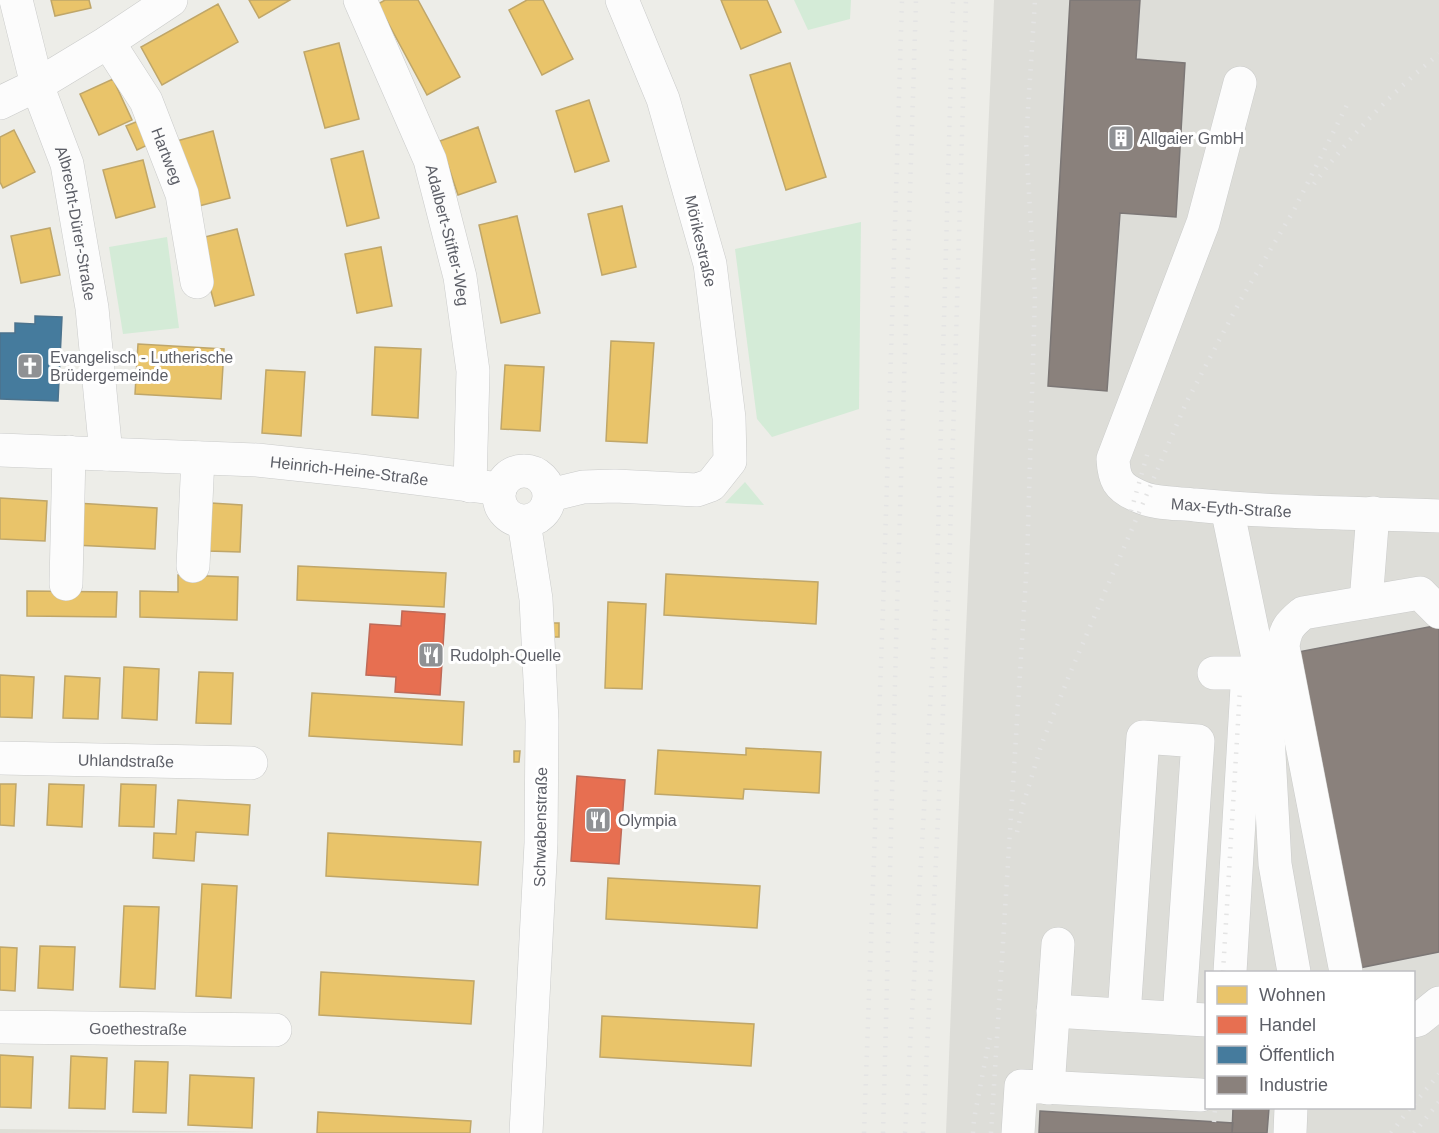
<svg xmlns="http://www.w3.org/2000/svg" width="1439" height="1133" font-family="Arial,sans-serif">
  <rect width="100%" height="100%" fill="#edede8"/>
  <path fill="#ddddd8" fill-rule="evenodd" d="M994,0H1439V1133H946L964,676ZM1206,972H1414V1108H1206Z"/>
  <path fill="#deded6" d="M0,1129L256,1132L0,1133Z"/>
  <path fill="#d4ebd7" d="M794,0H851L850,19L808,30Z
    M861,222L859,409L772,437L757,419L735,249Z
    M167,237L179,328L123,334L109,247Z
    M745,482L764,505L725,503Z"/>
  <path fill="#e9c46a" stroke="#bfa669" stroke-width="1.5" d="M51,0H89L91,8L55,16Z
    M249,0H290L259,18Z
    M385,0H418L460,77L427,95L378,4Z
    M527,0H543L573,59L542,75L509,10Z
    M721,0H767L781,32L741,49Z
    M218,4L238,42L162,85L141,47Z
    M339,43L359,119L325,128L304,52Z
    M790,63L826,177L786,190L750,75Z
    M113,79L132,120L99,135L80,94Z
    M589,100L609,161L575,172L556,111Z
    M146,118L156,141L137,150L126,126Z
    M478,127L496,182L458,195L440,141Z
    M14,130L35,172L3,188L0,182V137Z
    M213,131L230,198L191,208L173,142Z
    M363,151L379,218L347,226L331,159Z
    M143,160L155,207L116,218L103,170Z
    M622,206L636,267L602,275L588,214Z
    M517,216L540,313L501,323L479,225Z
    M50,228L60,275L21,283L11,236Z
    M237,229L254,295L215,306L197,239Z
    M381,247L392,306L357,313L345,254Z
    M611,341L654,343L647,443L606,441Z
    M138,344L224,349L221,399L135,394Z
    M375,347L421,349L418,418L372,415Z
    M505,365L544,367L540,431L501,429Z
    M266,370L305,372L301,436L262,433Z
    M0,498L47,501L45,541L0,539Z
    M76,503L157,508L155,549L74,545Z
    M211,503L242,505L240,552L208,551Z
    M298,566L446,573L444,607L297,600Z
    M666,574L818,582L816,624L664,615Z
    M178,575L238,577L237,620L140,617V591L178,592Z
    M27,591L117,592L116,617L27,616Z
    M608,602L646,604L642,689L605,688Z
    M553,623H559V637H553Z
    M124,667L159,669L157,720L122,718Z
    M199,672L233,673L231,724L196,723Z
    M0,675L34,677L32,718L0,717Z
    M65,676L100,678L98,719L63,718Z
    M312,693L464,702L462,745L309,736Z
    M746,748L821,752L819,793L744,789L743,799L655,794L658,750L746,755Z
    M514,751H520L519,762H514Z
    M0,784H16L14,826L0,825Z
    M49,784L84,785L82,827L47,825Z
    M121,784L156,785L154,827L119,826Z
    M178,800L250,805L248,835L196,832L194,861L153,858L154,833L176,834Z
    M328,833L481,842L478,885L326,876Z
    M608,878L760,886L757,928L606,919Z
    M202,884L237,886L231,998L196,996Z
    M124,906L159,907L155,989L120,987Z
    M40,946L75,947L73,990L38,988Z
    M0,947L17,948L15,991L0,990Z
    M321,972L474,981L471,1024L319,1015Z
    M602,1016L754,1024L751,1066L600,1057Z
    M0,1055L33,1057L31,1108L0,1107Z
    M71,1056L107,1058L105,1109L69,1108Z
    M135,1061L168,1062L166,1113L133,1112Z
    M190,1075L254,1078L252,1128L188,1125Z
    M318,1112L471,1121L470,1133H317Z"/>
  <path fill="#e76f51" stroke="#be6a58" stroke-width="1.5" d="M402,611L445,614L440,695L395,692L396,677L366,675L370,624L401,626Z
    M577,776L625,780L619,864L571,861Z"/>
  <path fill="#457b9d" stroke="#4c738d" stroke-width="1.5" d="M35,316L62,317L58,401L0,399V333H15V323L35,324Z"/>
  <path fill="#8a817c" stroke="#7c7776" stroke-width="1.5" d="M1070,0H1140L1136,59L1185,63L1176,217L1120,213L1107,391L1048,386Z
    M1439,625V952L1354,969L1298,652Z
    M1233,1108H1269L1267,1133H1232Z
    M1040,1111L1233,1123L1232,1133H1039Z"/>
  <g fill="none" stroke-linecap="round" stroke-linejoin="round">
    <defs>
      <g id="minor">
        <path id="s1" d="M16,0L37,85L67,164L92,308L106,454"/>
        <path id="s2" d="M360,0L430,160L460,277L473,371L470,486"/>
        <path id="s3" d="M108,42L146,101L182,194L197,282"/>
        <path id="s4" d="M1240,83L1203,223L1113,459C1114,479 1118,487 1136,495C1153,504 1176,503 1195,505C1276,513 1358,513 1439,516"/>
        <path d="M0,103L37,85L108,42L171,0"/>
        <path id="s5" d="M0,450L257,460L360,471L500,489"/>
        <circle cx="524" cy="496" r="25"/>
        <path d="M550,495L583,487L615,486L697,490L711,485L730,461L729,418L710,264L663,99L622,0"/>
        <path d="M1227,508L1259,663L1268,735L1275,864L1294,972"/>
        <path d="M524,522L536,599L542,721L541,843L526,1133"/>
        <path d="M193,566L198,458"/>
        <path d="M66,584L69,452"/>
        <path d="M1366,602L1373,513"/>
        <path d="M1214,673H1260"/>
        <path id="s6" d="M0,758L251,763"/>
        <path d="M1230,972L1247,687"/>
        <path d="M1346,972L1283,647C1285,628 1290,624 1303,613L1420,593L1439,612"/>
        <path d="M1053,1011L1206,1020"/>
        <path d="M1124,1015L1143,737L1198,741L1179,1018"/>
        <path d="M1414,1021L1418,1020L1439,1003"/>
        <path id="s7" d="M0,1027L275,1030"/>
        <path d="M1048,1088L1058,944"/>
        <path d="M1018,1133L1021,1086L1201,1095"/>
        <path d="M1290,1133L1291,1108"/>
      </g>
    </defs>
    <use href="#minor" stroke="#cacbca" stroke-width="34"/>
    <use href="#minor" stroke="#fcfcfc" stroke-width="33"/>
    <path stroke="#e4e4e4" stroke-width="4.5" stroke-dasharray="1.5 8" stroke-linecap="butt" d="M1314,184C1350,136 1392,92 1439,54
      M1131,511L1148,452
      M1017,832L1023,805L1042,743L1071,671L1186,403L1240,301L1294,210L1347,105
      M1223,972L1240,689
      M1414,1104L1439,1074
      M1214,1122L1215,1108
      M864,1133L883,609L902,0
      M883,1133L897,608L916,0
      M905,1133L936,605L953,0
      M923,1133L948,607L966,0
      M973,1133L974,1119L990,1036
      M991,1133L1027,562L1035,295L1026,142L1035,0
      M1391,1133L1410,1108
      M1414,1133L1439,1102"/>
  </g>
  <defs>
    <symbol id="building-square" viewBox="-11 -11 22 22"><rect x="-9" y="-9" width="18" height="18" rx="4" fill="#8f9194" stroke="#fff"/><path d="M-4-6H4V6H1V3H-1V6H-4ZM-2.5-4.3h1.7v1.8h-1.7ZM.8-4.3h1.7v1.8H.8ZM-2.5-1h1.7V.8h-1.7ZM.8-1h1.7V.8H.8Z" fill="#fff"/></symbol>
    <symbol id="church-square" viewBox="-11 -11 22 22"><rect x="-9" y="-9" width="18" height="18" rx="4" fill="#8f9194" stroke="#fff"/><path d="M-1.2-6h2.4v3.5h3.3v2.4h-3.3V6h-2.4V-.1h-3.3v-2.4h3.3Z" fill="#fff"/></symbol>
    <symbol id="restaurant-square" viewBox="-11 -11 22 22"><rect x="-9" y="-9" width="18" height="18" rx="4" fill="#8f9194" stroke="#fff"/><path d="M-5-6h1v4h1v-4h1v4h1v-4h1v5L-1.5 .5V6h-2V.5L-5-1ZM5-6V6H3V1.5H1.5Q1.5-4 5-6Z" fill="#fff"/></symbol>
  </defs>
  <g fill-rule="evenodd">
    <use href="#building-square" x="1106" y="123" width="30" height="30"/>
    <use href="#church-square" x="15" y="351" width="30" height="30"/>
    <use href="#restaurant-square" x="416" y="640" width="30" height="30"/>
    <use href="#restaurant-square" x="583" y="805" width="30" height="30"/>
  </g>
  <g text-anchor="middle" stroke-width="6" stroke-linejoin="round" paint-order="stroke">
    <g font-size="16" fill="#5d5f67" stroke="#fff" text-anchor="start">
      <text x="1140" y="144">Allgaier GmbH</text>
      <text x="50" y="363">Evangelisch - Lutherische<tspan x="50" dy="18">Brüdergemeinde</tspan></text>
      <text x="450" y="661">Rudolph-Quelle</text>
      <text x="618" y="826">Olympia</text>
    </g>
    <g font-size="16" fill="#5d5f67" stroke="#fff">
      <text dy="6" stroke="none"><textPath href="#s3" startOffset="129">Hartweg</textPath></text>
      <text dy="6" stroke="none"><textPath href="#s1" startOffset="232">Albrecht-Dürer-Straße</textPath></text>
      <text dy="6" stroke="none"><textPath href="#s2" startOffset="252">Adalbert-Stifter-Weg</textPath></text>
      <text transform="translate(701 241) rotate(77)" y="6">Mörikestraße</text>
      <text dy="6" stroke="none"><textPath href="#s5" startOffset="350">Heinrich-Heine-Straße</textPath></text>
      <text dy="6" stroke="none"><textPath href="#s4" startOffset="540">Max-Eyth-Straße</textPath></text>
      <text dy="6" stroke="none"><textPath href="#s6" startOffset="126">Uhlandstraße</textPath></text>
      <text transform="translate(540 827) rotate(-89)" y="6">Schwabenstraße</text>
      <text dy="6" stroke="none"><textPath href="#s7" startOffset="138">Goethestraße</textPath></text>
    </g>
  </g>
  <rect x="1205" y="971" width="210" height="138" fill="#ffffff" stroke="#bebfc2" stroke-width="1.5"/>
  <rect x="1217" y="986" width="30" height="18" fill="#e9c46a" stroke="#bebfc2" stroke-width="1.5"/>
  <text x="1259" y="1001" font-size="18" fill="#5d5f67">Wohnen</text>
  <rect x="1217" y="1016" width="30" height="18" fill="#e76f51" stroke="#bebfc2" stroke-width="1.5"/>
  <text x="1259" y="1031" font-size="18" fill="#5d5f67">Handel</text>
  <rect x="1217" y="1046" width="30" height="18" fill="#457b9d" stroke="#bebfc2" stroke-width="1.5"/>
  <text x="1259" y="1061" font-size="18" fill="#5d5f67">Öffentlich</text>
  <rect x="1217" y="1076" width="30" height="18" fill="#8a817c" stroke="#bebfc2" stroke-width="1.5"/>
  <text x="1259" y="1091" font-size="18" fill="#5d5f67">Industrie</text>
</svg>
